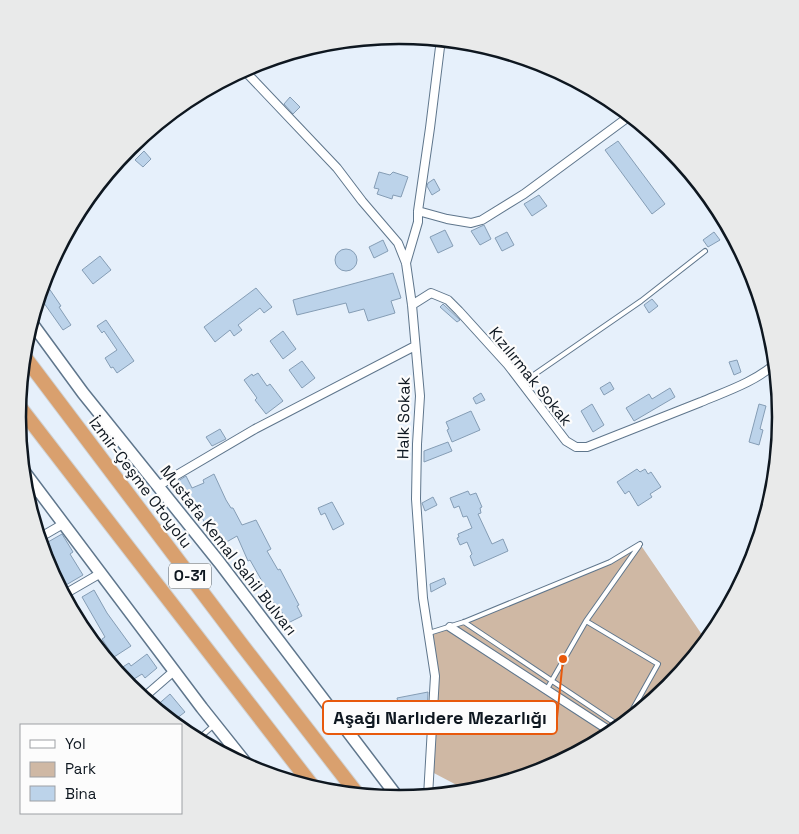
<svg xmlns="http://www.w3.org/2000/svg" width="799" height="834" font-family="'Space Grotesk',sans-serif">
  <rect width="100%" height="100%" fill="#e6f0fb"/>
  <path fill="#cfb8a4" d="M640,544L707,642L669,687L611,735L545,770L470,792L430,771L435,676L429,633L450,627L610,562Z"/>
  <path fill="#bcd3ea" stroke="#859db5" d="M290,97L300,107L293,114L284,104Z
    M618,141L665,204L652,214L605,150Z
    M144,151L151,159L143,167L135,160Z
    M379,172L390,175L393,172L408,177L401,197L393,195L392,199L377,194L379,189L374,188Z
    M434,179L440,190L432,195L427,186L428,183Z
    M539,195L547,206L532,216L524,204Z
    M484,225L491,239L480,245L471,231Z
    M445,230L453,246L438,253L430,237Z
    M507,232L514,245L502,251L495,238Z
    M714,232L720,240L708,247L703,240Z
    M383,240L388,251L374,258L369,247Z
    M335 260a11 11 0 1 1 22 0a11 11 0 1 1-22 0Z
    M100,256L111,270L93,284L82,270Z
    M393,273L401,298L391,301L395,313L368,321L364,309L349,313L346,303L297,315L293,300Z
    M44,281L61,306L59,307L71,325L63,330L39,296Z
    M256,288L272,307L264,313L260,308L238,325L242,330L234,336L230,330L215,342L204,327Z
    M652,299L658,306L649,313L644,305Z
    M443,304L460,320L457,322L440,307Z
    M106,320L134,361L117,373L113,367L111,368L105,358L117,350L104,331L102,333L97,326Z
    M283,331L296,349L283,359L270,341Z
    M737,360L741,372L734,375L729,362Z
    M302,361L315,378L302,388L289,370Z
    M258,373L267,386L270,384L283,401L266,414L255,400L257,398L244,380L252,374L253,376Z
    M610,382L614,389L604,395L600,388Z
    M670,388L675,397L634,421L626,408L649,394L652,399Z
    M481,393L485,400L476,404L473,398Z
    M592,404L604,425L593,432L581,411Z
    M759,404L766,406L760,429L763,430L759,445L749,442Z
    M471,411L480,430L452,442L447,430L449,429L446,422Z
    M220,429L226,439L212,446L206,437Z
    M448,442L452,451L424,462V451Z
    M637,469L640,472L645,469L648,474L651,472L661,487L650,494L652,497L638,506L629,491L625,494L617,482Z
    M214,474L226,500L231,508H233L242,525L256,520L271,549L267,551L278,570L280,569L299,605L297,606L302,616L288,623L280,609L278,610L270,596L268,597L265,591L267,590L250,560L248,561L237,536L223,544L210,525L207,527L201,516L199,517L193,504L189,506L178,481L186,476L192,488L204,483L203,480Z
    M468,491L470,495L476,493L482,507L480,508L481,513L478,514L492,544L503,539L508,551L474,566L470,556L472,554L467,542L460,545L457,538L459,537L458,534L472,528L467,516L463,517L459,506L454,508L450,498Z
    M433,497L437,505L425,511L422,503Z
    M332,502L344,524L333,530L325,513L321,515L318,508Z
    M62,534L73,552L70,554L83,575L66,585L53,563L50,564L41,546Z
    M444,578L446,584L431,592L430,584Z
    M94,590L107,613L131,646L114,657L102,639L105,637L82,597Z
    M147,654L157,668L145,678L142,674L126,684L118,670L129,663L131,666Z
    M428,692L427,714L402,720L397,698Z
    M170,694L185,712L172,722L154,708Z"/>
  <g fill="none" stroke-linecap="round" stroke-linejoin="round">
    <defs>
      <path id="lane" d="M522,383L641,301L705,251
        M586,621L658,664L624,725
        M464,622L621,727
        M429,633L464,622L610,562L640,544
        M547,689L586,621L639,546
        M197,740L213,726"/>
      <path id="street" d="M243,69L337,168L362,201L398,243L406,263L412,305L420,396L417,444L416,499L423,598L435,676L428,796
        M418,211L447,219L471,223L482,220L524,194L631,115
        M406,263L418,222V211L430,128L441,39
        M412,305L431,293L448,300L459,311L508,365L566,441L576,447H587C625,432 663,417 701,402C727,391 755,382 776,363
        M158,486L255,429L415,346
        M39,538L63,524
        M63,595L101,573
        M450,627L613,733
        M143,698L174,671"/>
      <path id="secondary" d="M31,322L83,393L219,562L399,799
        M23,470L202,708L249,767"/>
      <path id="highway" d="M24,356L242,645L358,795
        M19,406L314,788"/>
    </defs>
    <use href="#lane" stroke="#5f768c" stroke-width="6"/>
    <use href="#street" stroke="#5f768c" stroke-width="10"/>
    <use href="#secondary" stroke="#5f768c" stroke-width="14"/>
    <use href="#highway" stroke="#cfd1d2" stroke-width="16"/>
    <use href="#lane" stroke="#fff" stroke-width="4"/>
    <use href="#street" stroke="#fff" stroke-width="8"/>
    <use href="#secondary" stroke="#fff" stroke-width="11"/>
    <use href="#highway" stroke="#d9a06e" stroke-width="14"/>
  </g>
  <g text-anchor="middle" stroke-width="4.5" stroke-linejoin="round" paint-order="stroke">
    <rect fill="#fcfcfc" stroke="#555c62" stroke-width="1" x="169" y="563.5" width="42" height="25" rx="4"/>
    <g font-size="15" font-weight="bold" fill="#0e1720">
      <text x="190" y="581">O-31</text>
    </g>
    <g font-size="16" fill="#0e1720" stroke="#fcfcfc">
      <text transform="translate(531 376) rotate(51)" y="6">Kızılırmak Sokak</text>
      <text transform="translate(403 418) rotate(-89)" y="6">Halk Sokak</text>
      <text transform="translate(141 482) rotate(53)" y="6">İzmir-Çeşme Otoyolu</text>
      <text transform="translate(229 550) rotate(52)" y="6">Mustafa Kemal Sahil Bulvarı</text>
    </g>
  </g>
  <path d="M0 0H799V834H0ZM26 417a373 373 0 1 1 746 0a373 373 0 1 1-746 0Z" fill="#e9eaea" fill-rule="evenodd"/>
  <path fill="none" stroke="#0e1720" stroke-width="2.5" d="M26 417a373 373 0 1 1 746 0a373 373 0 1 1-746 0Z"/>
  <path fill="none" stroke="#e8590c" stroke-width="2" d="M563 659L557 718"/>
  <circle fill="#e8590c" stroke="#fcfcfc" stroke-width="2" cx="563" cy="659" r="5"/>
  <rect fill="#fcfcfc" stroke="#e8590c" stroke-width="2" x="323" y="701" width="234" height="33" rx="5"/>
  <g font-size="18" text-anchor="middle" font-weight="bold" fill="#0e1720">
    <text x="440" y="724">Aşağı Narlıdere Mezarlığı</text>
  </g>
  <rect x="20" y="724" width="162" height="90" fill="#fcfcfc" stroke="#9da0a4"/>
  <rect x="30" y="740" width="25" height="8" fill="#ffffff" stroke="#9da0a4"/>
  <text x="65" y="749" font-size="15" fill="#0e1720">Yol</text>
  <rect x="30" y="762" width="25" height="15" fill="#cfb8a4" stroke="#9da0a4"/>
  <text x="65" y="774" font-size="15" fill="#0e1720">Park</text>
  <rect x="30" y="786" width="25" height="15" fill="#bcd3ea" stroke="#9da0a4"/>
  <text x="65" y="799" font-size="15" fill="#0e1720">Bina</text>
</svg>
